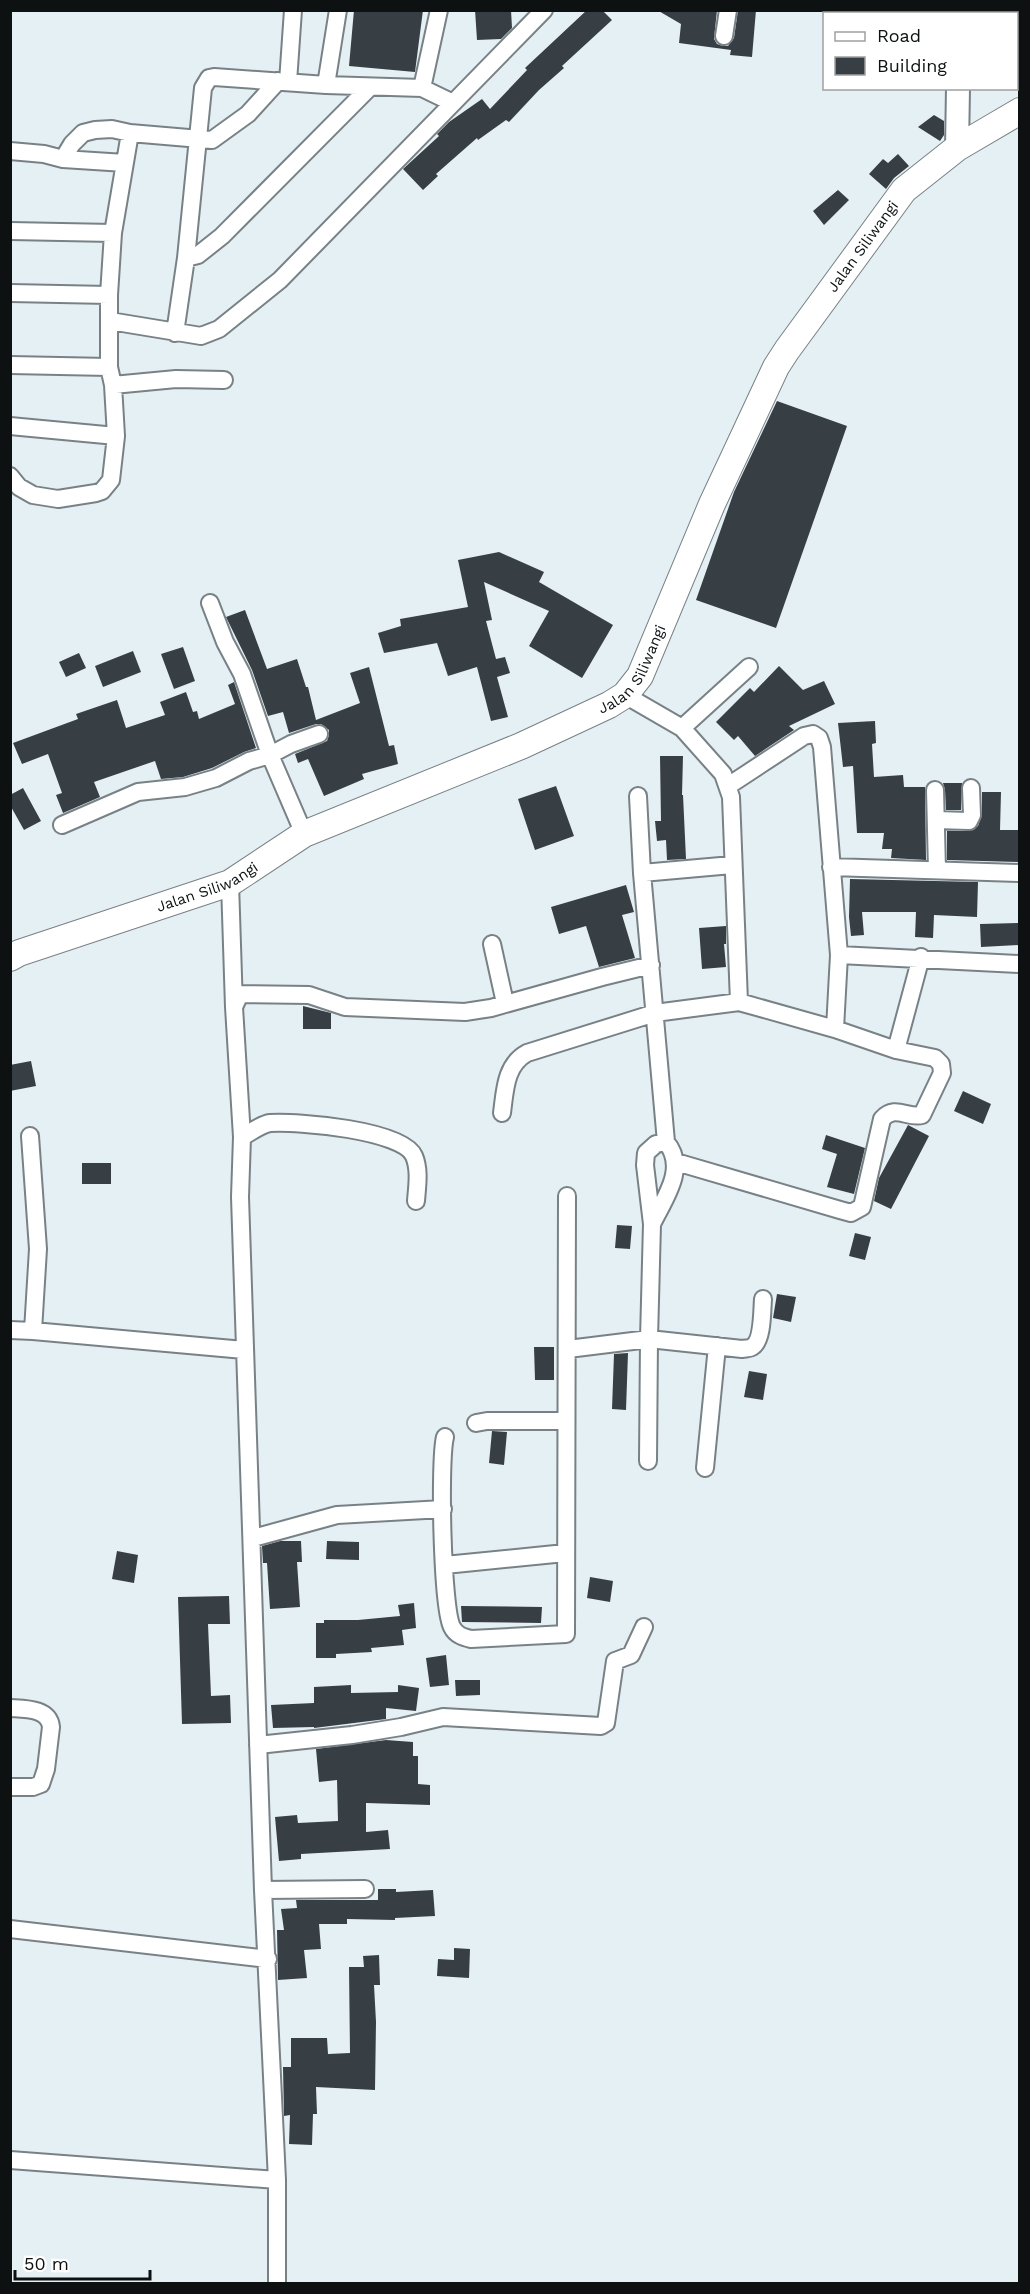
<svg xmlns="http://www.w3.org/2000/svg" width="1030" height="2294" font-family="'Work Sans',sans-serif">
  <rect width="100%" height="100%" fill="#e5f0f4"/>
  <path fill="#383f44" d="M354,10H423L415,72L349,66Z
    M475,10H511L512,28L501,39L477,40Z
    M587,10H602L612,20L562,66L564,68L539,90L509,122L506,120L478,140L477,138L436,174L438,176L423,190L403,169L439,136L437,134L449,122L482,99L490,109L527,70L525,68Z
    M657,10H717L714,39L717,44L723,46H728L734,38L738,10H756L752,57L730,55L731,50L679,43L681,24Z
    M934,115L944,121V135L940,141L918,127Z
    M898,154L909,166L894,178L886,189L869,174L883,159L888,163Z
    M838,190L849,200L824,225L813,211Z
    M777,401L847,426L776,628L696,600L734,492Z
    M499,552L544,572L539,582L613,625L582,678L529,646L549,611L484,582L492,620L486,621L496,659L505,657L510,673L497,677L508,717L491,721L477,667L448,676L437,643L384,653L378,633L401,626L400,619L468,607L458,560Z
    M245,610L267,669L297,659L306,687H308L316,720L360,703L350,673L369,667L389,746L394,745L398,764L362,774L364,779L324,796L308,759L298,763L295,754L327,741L329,735V730L321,724H316L289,733L283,712L268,716L252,670L226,617Z
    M183,647L195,681L174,689L161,654Z
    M133,651L141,672L103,687L95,666Z
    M79,653L86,668L66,677L59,662Z
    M779,666L803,690L824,681L835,704L789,726L794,730L755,756L738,736L734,740L716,722L750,688L754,692Z
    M234,682L256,748L244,752L212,768L183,777L161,779L155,761L123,772L94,782L100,797L63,813L56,795L62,793L48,754L22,764L13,743L78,719L76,714L117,700L126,728L165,715L160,702L186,692L193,712L197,711L199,719L235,704L228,685Z
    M875,721L876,743L872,744L874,777L903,775L904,787H925L926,860L891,858L892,849H882L884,833H857L853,766L843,767L838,723Z
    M660,756H683L682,795H683L686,859L667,860L666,840L657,841L655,821H661Z
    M943,783H962L961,810H946L945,790Z
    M556,786L574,836L535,850L518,799Z
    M23,788L41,821L24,830L10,805V795Z
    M982,792H1001L1000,830H1020V862L947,860V831H969L978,826L982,815Z
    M850,879L978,882L977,917L934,915L933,938L915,937L916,912H862L864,935L851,936L849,917Z
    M626,885L634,912L622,915L635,958L599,967L586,926L559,934L551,907Z
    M1020,923V945L981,947L980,924Z
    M726,926V944H724L726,967L702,969L699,928Z
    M303,1006L331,1013V1029H303Z
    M31,1061L36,1086L10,1091V1065Z
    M963,1091L991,1104L983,1124L954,1111Z
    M908,1125L929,1136L891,1209L874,1201L879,1178Z
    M826,1135L865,1148L854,1194L827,1187L837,1154L822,1149Z
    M82,1163H111V1184H82Z
    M617,1225L632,1226L630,1249L615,1248Z
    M855,1233L871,1237L865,1260L849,1256Z
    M777,1294L796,1297L791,1322L773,1318Z
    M534,1347H554V1380H535Z
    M628,1353L626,1410L612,1409L614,1354Z
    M749,1371L767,1374L763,1400L744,1397Z
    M492,1431L507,1432L504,1465L489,1463Z
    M280,1541H301L302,1562H297L300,1607L270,1609L267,1563H263L262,1546Z
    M327,1541L359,1542V1560L326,1559Z
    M117,1551L138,1555L134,1583L112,1579Z
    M590,1577L613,1581L610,1602L587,1598Z
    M229,1596L230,1624H208L211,1696L230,1695L231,1723L182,1724L178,1597Z
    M414,1603L416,1628L402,1630L404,1645L371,1648L372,1652L336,1654V1658H316V1623H324V1620H358L400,1616L398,1605Z
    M461,1606L542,1607L541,1623L462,1622Z
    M446,1655L449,1685L430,1687L426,1658Z
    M455,1680H480V1695L456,1696Z
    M351,1685V1693L398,1692V1685L419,1688L416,1711L386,1708V1719L314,1728V1727L273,1728L271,1705L314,1703V1687Z
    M386,1740L413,1742V1756H418V1784L430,1785V1805L366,1803V1832L388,1830L390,1849L301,1854V1859L279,1861L275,1817L297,1815L298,1823L338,1821L337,1780L319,1782L316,1749Z
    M378,1889H396V1892L433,1890L435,1916L395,1918V1920L347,1919V1924H319L321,1949L304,1950L307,1978L278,1980L277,1930H284L281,1909L297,1908L296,1900H378Z
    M454,1948L470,1949L469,1978L437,1976L438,1959L454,1960Z
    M379,1955L380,1985H374L376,2022L375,2090L316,2087L317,2114H313L312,2145L289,2144L290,2115L284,2116L283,2067H291V2038H327L328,2054L350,2053L349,1967H364L363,1956Z"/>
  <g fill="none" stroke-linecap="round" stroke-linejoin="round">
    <defs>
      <path id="street" d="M724,36L728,10
        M288,82L293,10
        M326,85L338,10
        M422,88L439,10
        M10,151L44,154L63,159L72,144L83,133L95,130L112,129L130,133L212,140L248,114L278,81
        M63,159L125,163
        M10,231L113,233
        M186,258L203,88L209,78L214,77L326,85L422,88L453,103
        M10,293L109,295
        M110,321L201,336L219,329L280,280L544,10
        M175,333L186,258L198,255L222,236L370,87
        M10,365L109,367
        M113,385L176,379L224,380
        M10,426L116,436
        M10,476L19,487L33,495L58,499L96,493L102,491L111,480L116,436L113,385L109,367V295L113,233L130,133
        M210,603L225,642L242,674L270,755L304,834
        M625,695L682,728L723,774L731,797L739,1002L835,1029L896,1050L935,1058L941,1064L942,1073L922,1115C908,1119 895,1104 882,1119L862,1207L851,1213L840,1210L676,1162
        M682,728L749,667
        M728,786L804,736L813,734L819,738L822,747L839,955L835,1029
        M935,790L937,870
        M638,796L642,873L666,1142C688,1168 664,1199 652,1224
        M936,820L969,821L972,815L971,788
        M62,825L138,792L185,787L216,778L249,761L270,755L291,744L319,734
        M831,867L1020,873
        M642,873L732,865
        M230,883L234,1007L242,1137L240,1197L263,1890L277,2180V2284
        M492,944L505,1003
        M839,955L1020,964
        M234,1007L240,994L309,995L345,1007L465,1012L491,1008L602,977L651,965
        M896,1050L921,957
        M502,1113C505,1091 505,1065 527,1053L655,1013L739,1002
        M30,1136L38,1249L33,1331
        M242,1137C250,1133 261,1124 270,1123C297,1121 403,1130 414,1156C420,1170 417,1187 416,1201
        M10,1330L33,1331L244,1350
        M568,1349L649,1339L652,1224L645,1165L646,1153L656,1144L666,1142
        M476,1423L487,1421H565
        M445,1437C439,1461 442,1608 452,1627C456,1635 463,1637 471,1639L566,1634L567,1196
        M648,1461L649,1339L742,1349C746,1348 749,1349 752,1347C763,1341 762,1310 763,1299
        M705,1468L717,1346
        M253,1538L337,1515L443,1509
        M445,1565L565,1553
        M10,1708C25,1709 49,1708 51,1727L46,1769L41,1784L33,1787H10
        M258,1745L352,1735L401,1727L443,1717L601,1726L606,1723L615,1661L631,1655L644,1627
        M263,1890L365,1889
        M10,1929L268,1959
        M10,2160L277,2180"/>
      <path id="secondary" d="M958,14V10
        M957,148L958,88"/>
      <g id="primary">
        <path id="s1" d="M10,958L19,953L230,883L304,834L521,746L609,705L625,695L640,676L712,504L776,367L787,350L904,190L957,148L1020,111"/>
      </g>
    </defs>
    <use href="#street" stroke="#788286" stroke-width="20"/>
    <use href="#secondary" stroke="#788286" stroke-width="26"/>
    <use href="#primary" stroke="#788286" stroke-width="28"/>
    <use href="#street" stroke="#fff" stroke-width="16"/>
    <use href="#secondary" stroke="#fff" stroke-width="22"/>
    <use href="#primary" stroke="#fff" stroke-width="26"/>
  </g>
  <g text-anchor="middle" stroke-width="6" stroke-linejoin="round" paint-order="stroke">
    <g font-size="15" fill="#0d1112" stroke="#fff">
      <text dy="5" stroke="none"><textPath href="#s1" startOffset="1182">Jalan Siliwangi</textPath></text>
      <text dy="5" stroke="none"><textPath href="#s1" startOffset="696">Jalan Siliwangi</textPath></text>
      <text dy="5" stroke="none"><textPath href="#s1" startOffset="210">Jalan Siliwangi</textPath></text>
    </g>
  </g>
  <rect width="1030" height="2294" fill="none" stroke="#0d1112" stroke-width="24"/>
  <rect x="823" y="12" width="195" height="78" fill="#ffffff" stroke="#9ea0a0" stroke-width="1.5"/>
  <rect x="835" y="32" width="30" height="9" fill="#ffffff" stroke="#9ea0a0" stroke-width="1.5"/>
  <text x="877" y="42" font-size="18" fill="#0d1112">Road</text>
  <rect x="835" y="57" width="30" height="18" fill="#383f44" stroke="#9ea0a0" stroke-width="1.5"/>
  <text x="877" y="72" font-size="18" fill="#0d1112">Building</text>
  <path d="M15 2270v9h135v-9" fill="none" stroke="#0d1112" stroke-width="3"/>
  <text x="24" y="2270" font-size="18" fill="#0d1112" stroke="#ffffff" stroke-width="4.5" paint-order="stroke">50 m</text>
</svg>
